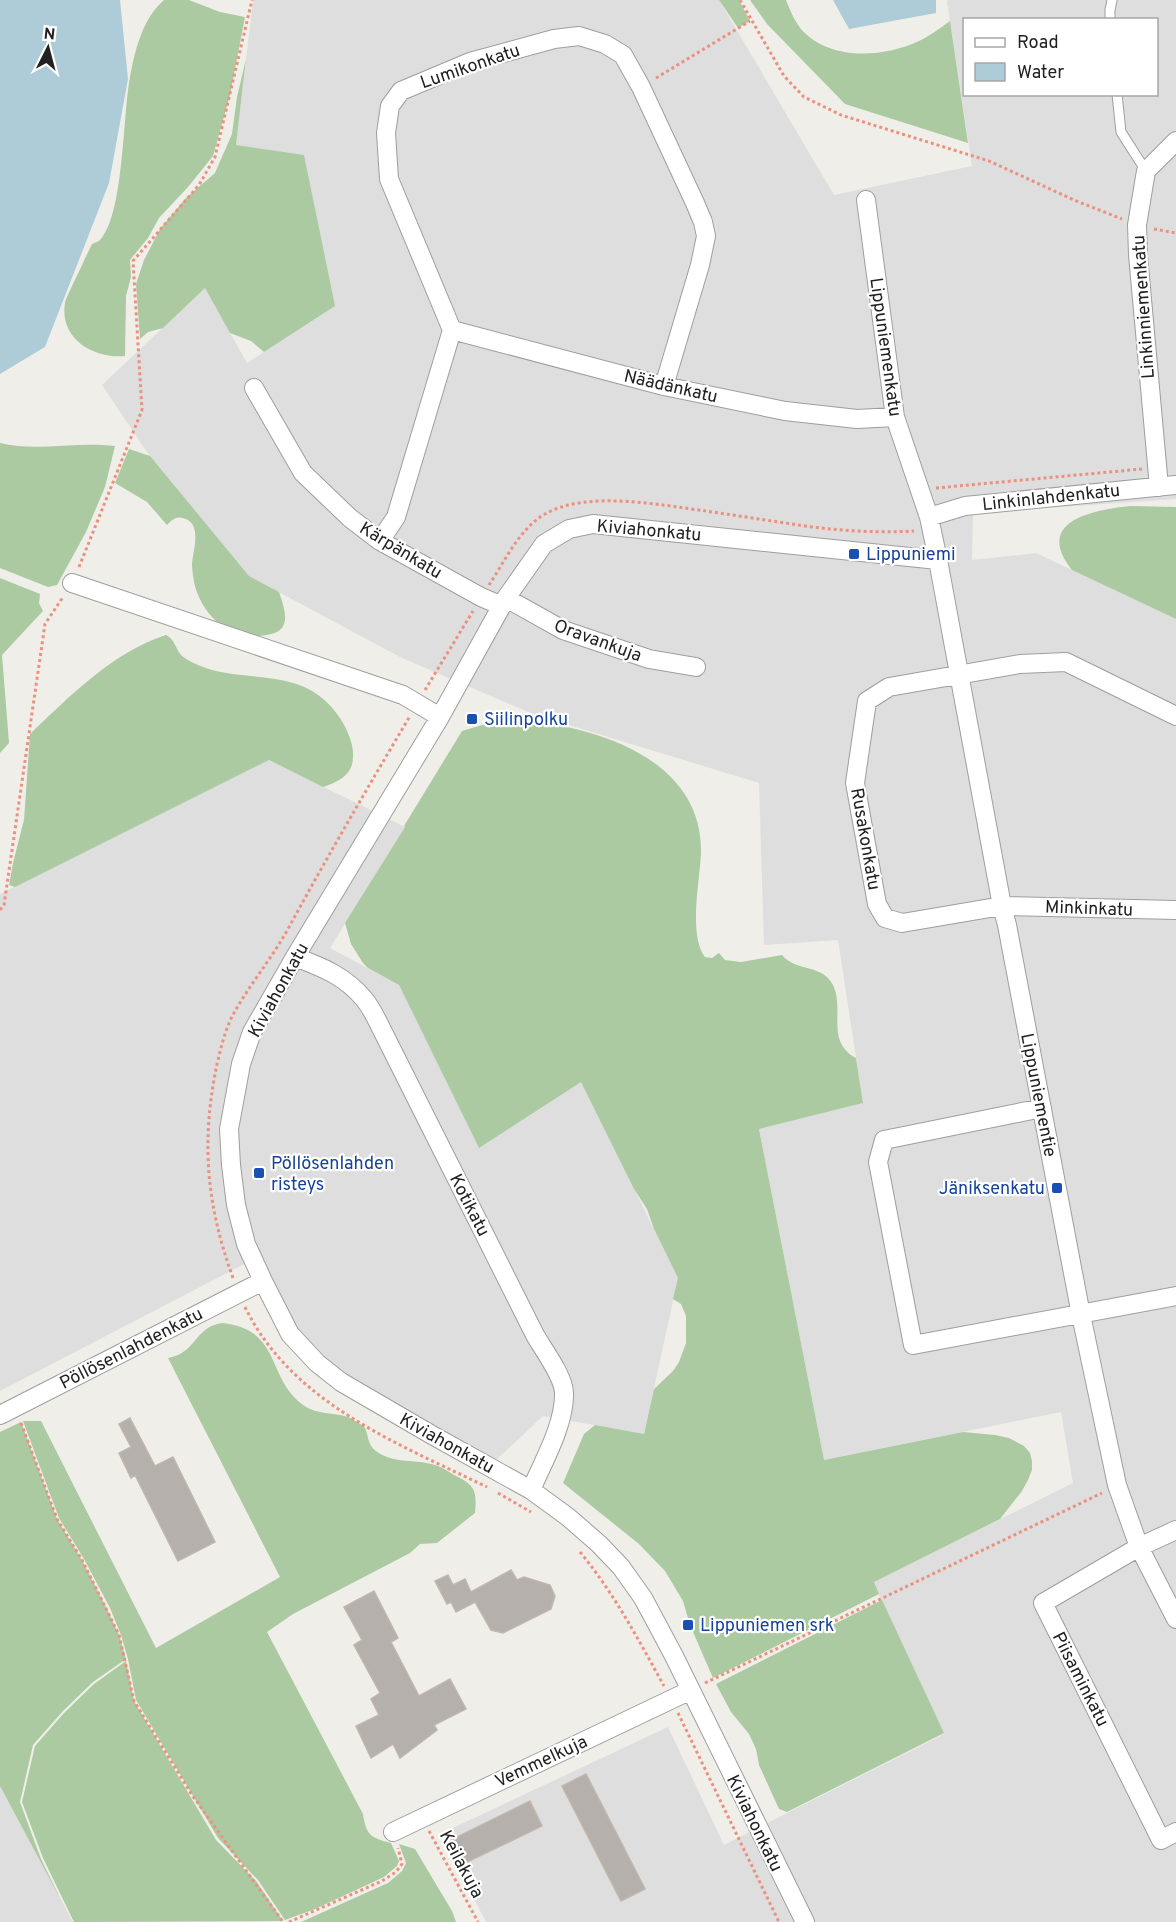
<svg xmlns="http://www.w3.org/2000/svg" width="1176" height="1922" font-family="Overpass,sans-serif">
  <rect width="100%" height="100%" fill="#f0eee8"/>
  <path fill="#dedede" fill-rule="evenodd" d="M253,0H719L834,195L972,166L947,1L949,0H1176V499L973,513L972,560L1036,553L1176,619V1922H486L440,1834L668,1727L724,1845L944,1734L873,1582L1073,1483L1061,1412L824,1460L759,1129L863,1103L838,940L764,945L759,783L533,714L400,657L249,576L153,461L102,385L205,288L247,363L335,306L236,145ZM964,20H1156V94H964Z
    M269,760L405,827L330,948L399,985L479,1148L581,1081L678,1278L644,1434L543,1416L493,1463L375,1409L282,1333L250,1261L0,1391V894Z
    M0,1786L73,1922H0Z"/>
  <path fill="#abcaa2" d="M164,0H189L220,12L245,17L230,95L213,156L188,187L159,218L148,238L130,260L131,277L126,296L125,356C94,359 59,339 65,303C66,298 70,291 72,286C79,272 85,258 92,244C97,242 100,241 103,236C123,208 123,121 129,83C134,54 141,20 164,0Z
    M719,0H739L750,21L738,28Z
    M750,0H786C790,10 794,20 801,29C829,61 883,58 919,41C930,36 940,28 950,21L968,143L845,104L767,24Z
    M246,59L236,145L304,155L335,306L264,352L251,341L230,333L205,288L163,328L148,332L140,339L136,284L144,260L160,229L186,198L215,173L232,134L237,97Z
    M0,443C38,452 76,441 115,446L105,487L86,532L57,585L48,587L0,568Z
    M129,449L150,456L249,576L279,592C284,607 293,629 271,634C267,635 261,636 257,636C244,634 229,626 217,622C206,612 197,597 194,582C193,576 192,569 192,564C193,550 203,523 183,518C176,516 172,520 167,525L147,502L115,483Z
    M1130,506L1176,507V619L1072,570C1033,521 1093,510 1130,506Z
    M0,578L40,594L39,603L43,611L2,655L9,743L0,753Z
    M166,635C175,639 175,649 182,656C187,660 193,663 198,665C247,686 304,663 340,718C347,729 354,744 353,757C353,775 338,782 323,787L269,760L15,887L9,885L13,863L24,820L30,734C70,696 113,652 166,635Z
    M515,720C592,725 703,757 701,853C700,880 688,935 705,957L712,958L719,953L725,960L741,962L782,955C796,972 823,964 833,985C845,1011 825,1041 856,1058L863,1103L759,1129L824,1460L963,1432L995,1435L1009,1438L1024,1446L1030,1453L1032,1461V1470L1028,1480L1022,1491L1000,1519L874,1582L879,1594L713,1678L690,1625L683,1601L665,1571L639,1544L563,1483L584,1434L595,1425L644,1434L654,1389L673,1371L679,1362L686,1343V1316L681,1304L673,1299L678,1278L654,1229L647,1209L634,1189L581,1082L479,1148L399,985L368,968L363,963L351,944L345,923L405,827L404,826L462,731L492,722Z
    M222,1323C282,1329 266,1378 303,1405C317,1415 333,1412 348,1417C353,1419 359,1424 364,1426C369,1435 367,1445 376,1451C392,1464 416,1459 435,1465C442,1467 449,1472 456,1476C475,1485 477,1491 475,1513L437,1543L420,1544L410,1553L293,1614L267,1632L363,1814C366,1835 371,1838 391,1843L399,1861L397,1866L384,1877L315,1909L285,1920L258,1880L218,1838L136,1700L128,1659L121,1635L110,1608L84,1559L59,1518L23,1421H41L156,1648L280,1577L168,1358C197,1353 194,1327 222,1323Z
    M21,1422L57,1519L82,1560L107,1609L119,1635L126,1659L93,1682L63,1711L33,1745L20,1802L41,1859L62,1902L0,1786V1432Z
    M882,1600L944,1733L787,1812L779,1809L759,1765L756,1749L749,1734L731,1712L716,1684Z
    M126,1661L134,1701L216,1840L256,1881L283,1921L74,1922L43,1858L22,1802L35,1746L64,1713L94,1684Z
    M399,1844L415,1849L452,1911L456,1922H301L388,1883L402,1871L406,1863Z"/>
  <path fill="#aeccd8" d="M0,0H120L128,79L109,183L45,347L0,374Z
    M833,0H936V13L849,29Z"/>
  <path fill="#b5b0ab" stroke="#c0b6ac" stroke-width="1.5" d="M130,1418L155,1466L173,1457L215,1542L178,1561L135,1475L131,1478L119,1453L131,1447L119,1424Z
    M511,1570L517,1580L524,1577L550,1585L555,1596L551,1609L503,1633L491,1630L475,1602L456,1612L451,1602L447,1604L435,1581L448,1575L453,1585L465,1579L471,1592Z
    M374,1591L398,1638L391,1642L419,1696L450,1679L466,1709L434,1725L437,1730L400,1758L393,1744L371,1758L356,1726L379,1715L371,1699L380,1693L354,1645L362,1640L344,1607Z
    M586,1774L645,1889L621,1901L562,1786Z
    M530,1801L542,1826L465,1863L453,1839Z"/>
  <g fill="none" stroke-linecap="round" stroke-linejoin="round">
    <defs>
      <path id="lane" d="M1110,20V10L1112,0
        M1117,94L1121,132L1146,171"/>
      <path id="street" d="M866,200L895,417L929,517L938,560L1002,906L1007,925L1081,1315L1117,1485L1139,1547L1176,1619
        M452,330L664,386L785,411L857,419L895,417
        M254,388L303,473L350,518L380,541L481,597L502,606
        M1159,487L1138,255L1137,225L1146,171L1176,141
        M929,517L965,506L1176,485
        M380,541L396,517L452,330L389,179L386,133L390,106L401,91L470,62L554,39L579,36L605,44L623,55L641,87L695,203L703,222L706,236L700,265L664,386
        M72,583L403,695L440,717
        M506,598L563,630L649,659L696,667
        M1176,716L1066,662L1020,664L889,687L867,701L855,783L877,904L885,918L902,923L1002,906L1176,910
        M295,957C322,967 345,976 364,999C371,1007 376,1018 381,1028L535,1335C543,1349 564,1377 564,1393C565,1424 543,1462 531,1490
        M1042,1108L884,1140L878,1162L913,1345L1176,1296
        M0,1415L263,1281
        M1176,1530L1139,1547L1043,1603L1161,1840L1176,1832
        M393,1832L689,1691
        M805,1922L674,1656L643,1598L621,1567L599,1544L568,1517L531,1490L432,1435L341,1382L317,1363L290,1334L263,1281L246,1244L236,1205L231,1165L229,1129L241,1064L252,1032L295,957L440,717L506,598L544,544L569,529L593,524L938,560"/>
    </defs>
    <use href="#lane" stroke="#9e9e9e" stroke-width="11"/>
    <use href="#street" stroke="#9e9e9e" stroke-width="20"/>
    <path stroke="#ea917f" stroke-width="3" stroke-dasharray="3 3" stroke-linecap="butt" d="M740,0L784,76L804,97L841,115L989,161L1074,200L1122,219
      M656,78L750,21
      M1154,229L1176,233
      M936,488L1142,469
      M79,567L142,410L133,261L199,185L215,157L252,0
      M489,585C505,561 519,529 545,514C587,490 660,505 706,511C739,516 772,521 805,526C841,531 878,533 914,531
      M425,690L473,611
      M0,910L4,905L45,624L63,597
      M233,1278C207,1206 201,1145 216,1069C220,1051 225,1029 234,1013C250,984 272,958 288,929C327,857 368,787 410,716
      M245,1307C291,1402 396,1443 487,1487
      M21,1423L57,1519L82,1560L119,1635L134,1701L192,1795L283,1922
      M498,1493L531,1512
      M580,1552C614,1593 638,1639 664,1686
      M705,1683L1102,1493
      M678,1713L779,1922
      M429,1831L478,1922
      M289,1922L382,1881L396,1872L402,1864L398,1848"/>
    <use href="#lane" stroke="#fff" stroke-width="9"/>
    <use href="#street" stroke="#fff" stroke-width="18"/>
  </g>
  <g fill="#1a4fb4" stroke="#fff" stroke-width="2">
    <rect x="848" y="548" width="12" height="12" rx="3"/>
    <rect x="466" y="713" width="12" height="12" rx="3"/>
    <rect x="253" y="1167" width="12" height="12" rx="3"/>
    <rect x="1051" y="1182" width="12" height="12" rx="3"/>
    <rect x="682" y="1619" width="12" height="12" rx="3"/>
  </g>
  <g text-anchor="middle" stroke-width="4.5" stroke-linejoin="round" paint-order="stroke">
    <g font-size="18" fill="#212121" stroke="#fff">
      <text transform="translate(470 66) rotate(-19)" y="6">Lumikonkatu</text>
      <text transform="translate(1143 307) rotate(-94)" y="6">Linkinniemenkatu</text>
      <text transform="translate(886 347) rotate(82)" y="6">Lippuniemenkatu</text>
      <text transform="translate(671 386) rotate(13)" y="6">Näädänkatu</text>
      <text transform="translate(1051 497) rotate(-6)" y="6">Linkinlahdenkatu</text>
      <text transform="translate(649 530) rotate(5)" y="6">Kiviahonkatu</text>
      <text transform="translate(401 550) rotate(31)" y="6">Kärpänkatu</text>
      <text transform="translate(598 640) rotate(20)" y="6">Oravankuja</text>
      <text transform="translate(866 839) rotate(80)" y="6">Rusakonkatu</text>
      <text transform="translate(1089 908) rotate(2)" y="6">Minkinkatu</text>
      <text transform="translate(278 990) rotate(-61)" y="6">Kiviahonkatu</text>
      <text transform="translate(1039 1095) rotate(79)" y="6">Lippuniementie</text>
      <text transform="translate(470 1205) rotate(63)" y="6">Kotikatu</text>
      <text transform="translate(131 1348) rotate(-27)" y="6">Pöllösenlahdenkatu</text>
      <text transform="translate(447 1443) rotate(29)" y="6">Kiviahonkatu</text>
      <text transform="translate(1081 1679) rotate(63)" y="6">Piisaminkatu</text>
      <text transform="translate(541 1761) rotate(-25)" y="6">Vemmelkuja</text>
      <text transform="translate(755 1823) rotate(64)" y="6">Kiviahonkatu</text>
      <text transform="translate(462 1864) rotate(62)" y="6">Keilakuja</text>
    </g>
    <g font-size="18" fill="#164399" stroke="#fff" text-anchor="start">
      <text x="866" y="560">Lippuniemi</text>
      <text x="484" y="725">Siilinpolku</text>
      <text x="271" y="1169">Pöllösenlahden<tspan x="271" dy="21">risteys</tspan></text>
      <text x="1045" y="1194" text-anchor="end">Jäniksenkatu</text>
      <text x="700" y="1631">Lippuniemen srk</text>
    </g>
  </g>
  <rect x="963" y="18" width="195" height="78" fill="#ffffff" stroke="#a6a6a6" stroke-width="1.5"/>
  <rect x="975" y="38" width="30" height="9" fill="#ffffff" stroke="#a6a6a6" stroke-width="1.5"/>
  <text x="1017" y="48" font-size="18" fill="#212121">Road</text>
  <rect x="975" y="63" width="30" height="18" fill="#aeccd8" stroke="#a6a6a6" stroke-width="1.5"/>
  <text x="1017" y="78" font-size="18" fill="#212121">Water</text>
  <g transform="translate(48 48) rotate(6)" stroke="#ffffff" stroke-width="4.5" paint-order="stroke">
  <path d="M0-4.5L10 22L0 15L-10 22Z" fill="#212121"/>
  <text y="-9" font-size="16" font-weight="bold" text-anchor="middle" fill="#212121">N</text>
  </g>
</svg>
